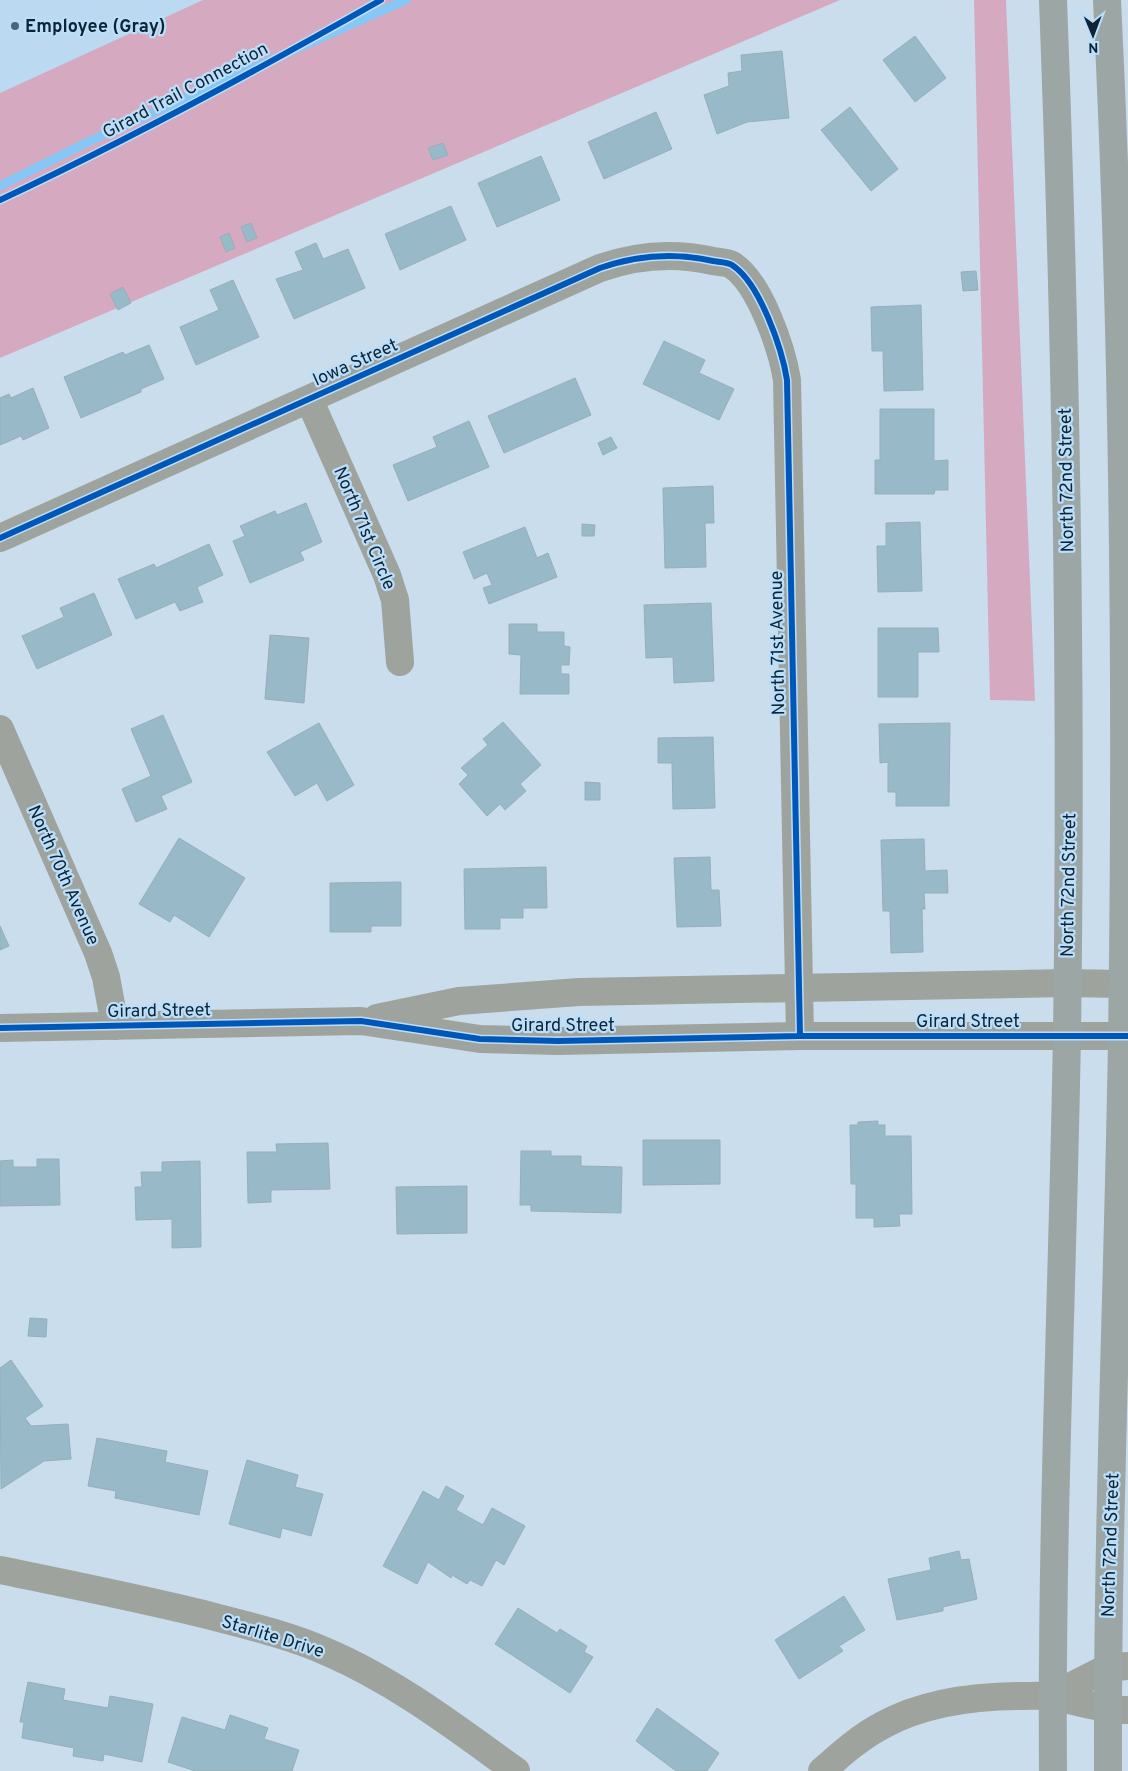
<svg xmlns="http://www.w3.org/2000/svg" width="1128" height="1771" font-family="Overpass,sans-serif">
  <rect width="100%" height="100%" fill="#c9ddec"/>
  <path fill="#bbdaf1" d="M0,0H290L0,128Z"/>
  <path fill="#d5aac0" d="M203,0H840L0,358V93Z
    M974,0H1006L1035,701L990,700Z"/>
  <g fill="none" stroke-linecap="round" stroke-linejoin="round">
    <path stroke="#86c7f6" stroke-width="9" d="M0,186L92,140L406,0"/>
  </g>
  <path fill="#98b9c7" stroke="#96afba" d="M915,36L946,78L915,102L883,60Z
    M782,51L789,118L747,122L717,134L704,95L729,86L728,73L742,71L741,55Z
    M850,107L898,169L871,191L821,130Z
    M656,112L672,149L604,179L588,142Z
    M443,143L448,155L433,160L428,148Z
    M541,156L560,200L497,227L478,183Z
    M451,206L466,240L400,270L385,234Z
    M251,223L257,238L247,242L241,227Z
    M229,233L235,248L226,252L220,237Z
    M316,243L323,259L348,249L365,288L294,319L276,279L303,270L295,252Z
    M976,271L978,290L963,291L961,272Z
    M233,280L259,337L196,365L180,327L219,310L210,290Z
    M123,287L131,303L118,310L110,294Z
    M921,305L923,390L884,391L883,351H872L871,307Z
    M664,341L705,360L699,373L734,389L719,420L643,384Z
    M149,345L164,379L141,389V392L81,418L64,377L123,352L125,355Z
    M575,378L591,415L504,453L488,416Z
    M33,388L49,428L23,440L21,436L0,445V398L9,394L11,398Z
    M880,409H934V461L948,460V490H935L934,494H875V460H880Z
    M469,421L489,467L408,501L393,465L437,447L433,437Z
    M611,437L617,448L603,455L598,443Z
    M713,486L714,523H705L706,567L665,568L663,488Z
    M306,503L322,542L300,552L304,560L250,583L233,541L245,536L240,526L275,511L277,515Z
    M920,522L922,591L878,592L877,546H886V523Z
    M582,524L595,525L594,536H582Z
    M525,527L537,558L548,553L557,577L489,604L483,588L492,585L487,573L474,579L463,552Z
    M209,544L223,575L197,587L203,602L180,611L175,602L136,619L118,579L154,564L156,568Z
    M94,593L112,635L37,669L22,636L64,617L60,608Z
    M711,603L714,681L674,683L673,657L646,658L644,605Z
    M509,624H537V632H564V646L570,647L569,665H561V674H569V694H520L521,655L509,654Z
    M878,628H938L939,652H918V697H878Z
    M270,635L309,638L304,703L265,699Z
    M163,715L192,782L161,796L167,809L136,822L122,789L151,776L131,729Z
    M503,722L541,765L520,784L526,791L505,810L500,804L487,816L459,784L468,775L461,768L488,745L483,739Z
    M319,723L354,785L327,801L317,783L295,796L267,752Z
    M950,723L949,806H896V792H888V762L880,763L879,724Z
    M713,737L715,808L673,809L672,763H658V738Z
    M585,782L600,783V800H585Z
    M179,838L245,878L209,937L174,915L170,922L139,904Z
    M924,839L925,871L947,870L948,893H924L925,909H922L923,952L891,953L890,911H883L881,840Z
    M710,857L711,890H719L721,926L677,927L674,858Z
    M546,867L547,908H523V918H500V929H465L464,869Z
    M401,882V926H371V932H330V883Z
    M0,926L9,946L0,950Z
    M878,1121V1125H885V1136H911L912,1214H899L900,1226L874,1227V1218H856V1184H851L850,1125H858V1122Z
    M643,1140H720V1184L643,1185Z
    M328,1143L330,1189L271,1190V1202L248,1203L247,1152H277L276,1144Z
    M521,1151H551V1156H581V1166L622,1167L621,1213L531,1211V1205H520Z
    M37,1159H59L60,1205L0,1206V1161L13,1160V1167H37Z
    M200,1161L201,1247L172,1248V1219L136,1220L135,1187H142L141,1172H162V1162Z
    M467,1186V1233L397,1234L396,1187Z
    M30,1318L47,1319L46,1337L28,1336Z
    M11,1360L43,1406L25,1418L31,1426L68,1424L71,1459L44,1461L1,1489L0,1368Z
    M97,1438L167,1451L165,1462L208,1471L199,1515L115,1498L116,1491L88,1486Z
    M247,1460L298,1475L295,1487L323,1494L311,1536L282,1528L280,1538L229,1524Z
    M446,1486L464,1496L456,1510L483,1525L492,1508L525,1526L504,1565L496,1560L482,1586L470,1580L467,1584L452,1575L451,1578L428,1562L417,1584L383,1566L423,1491L439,1500Z
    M959,1551L961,1560L969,1559L977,1599L943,1607V1611L897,1620L888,1579L931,1570L929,1558Z
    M844,1596L865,1630L839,1646L843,1651L799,1679L775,1640Z
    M518,1608L557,1633L560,1629L587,1646L584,1652L593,1657L570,1693L495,1644Z
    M28,1682L65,1689L63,1700L108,1708L110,1696L153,1704L142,1762L104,1754L103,1761L73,1756L74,1748L22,1738L24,1722H20Z
    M657,1708L719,1753L707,1771H676L636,1741Z
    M230,1715L268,1728L264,1739L299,1750L292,1771H195L168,1762L182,1717L225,1730Z"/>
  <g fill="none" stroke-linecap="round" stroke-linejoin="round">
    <path stroke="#9ea39e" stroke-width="28" d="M309,399L387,575L395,600L400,662
      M0,538L600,268C637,255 674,252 713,261C718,262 727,262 732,265C760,283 782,349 787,380L800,1036
      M0,729L98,953L106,977L115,1026
      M0,1570C72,1585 144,1599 215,1617C253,1627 291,1636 327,1652C395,1681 456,1728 516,1771
      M1052,1696L1107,1668L1128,1666
      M822,1771C841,1754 860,1737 883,1725C925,1702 976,1696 1023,1696C1033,1696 1044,1695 1053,1697C1079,1701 1102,1710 1128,1710"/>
    <path stroke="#9ea39e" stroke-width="28" d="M377,1018L459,1001L579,992L1067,983L1122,984
      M0,1028L361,1021L480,1039L558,1041L800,1036H1122"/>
    <path stroke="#9ca6a5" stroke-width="28" d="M1107,0C1124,347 1127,694 1122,1041C1118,1284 1107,1528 1108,1771
      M1053,1771C1051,1525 1063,1279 1067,1032C1072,688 1066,344 1053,0"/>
    <defs>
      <path id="cycleway" d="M0,200C130,139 256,71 381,0
        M0,538L600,268C637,255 674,252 713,261C718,262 727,262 732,265C760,283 782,349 787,380L800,1036
        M0,1028L361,1021L480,1039L558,1041L800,1036H1128"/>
    </defs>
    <use href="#cycleway" stroke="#bbdefa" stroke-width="9"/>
    <use href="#cycleway" stroke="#0057b8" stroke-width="6"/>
  </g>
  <circle fill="#4e6575" stroke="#bbdefa" stroke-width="2" cx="15" cy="26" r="5"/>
  <g text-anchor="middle" stroke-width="4.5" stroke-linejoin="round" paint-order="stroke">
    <g font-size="18" font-weight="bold" fill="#0c2435" stroke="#bbdefa" text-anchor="start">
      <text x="25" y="32">Employee (Gray)</text>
    </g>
    <g font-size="18" fill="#0c2435" stroke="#bbdefa">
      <text transform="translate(185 90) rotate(-28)" y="6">Girard Trail Connection</text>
      <text transform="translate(355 362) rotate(-24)" y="6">Iowa Street</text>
      <text transform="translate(1066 480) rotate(-91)" y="6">North 72nd Street</text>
      <text transform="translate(365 528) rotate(67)" y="6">North 71st Circle</text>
      <text transform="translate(777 643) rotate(-91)" y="6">North 71st Avenue</text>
      <text transform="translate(64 875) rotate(66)" y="6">North 70th Avenue</text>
      <text transform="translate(1068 885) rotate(-89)" y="6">North 72nd Street</text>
      <text transform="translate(159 1010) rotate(-1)" y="6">Girard Street</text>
      <text x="968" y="1027">Girard Street</text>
      <text x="563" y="1031">Girard Street</text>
      <text transform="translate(1110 1545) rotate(-88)" y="6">North 72nd Street</text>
      <text transform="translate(273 1636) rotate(17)" y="6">Starlite Drive</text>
    </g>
  </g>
  <g transform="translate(1093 35) rotate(179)" stroke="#bbdefa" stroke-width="4" paint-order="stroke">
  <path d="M0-4L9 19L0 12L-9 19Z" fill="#0c2435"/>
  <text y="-8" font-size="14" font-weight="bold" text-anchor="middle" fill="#0c2435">N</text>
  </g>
</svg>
